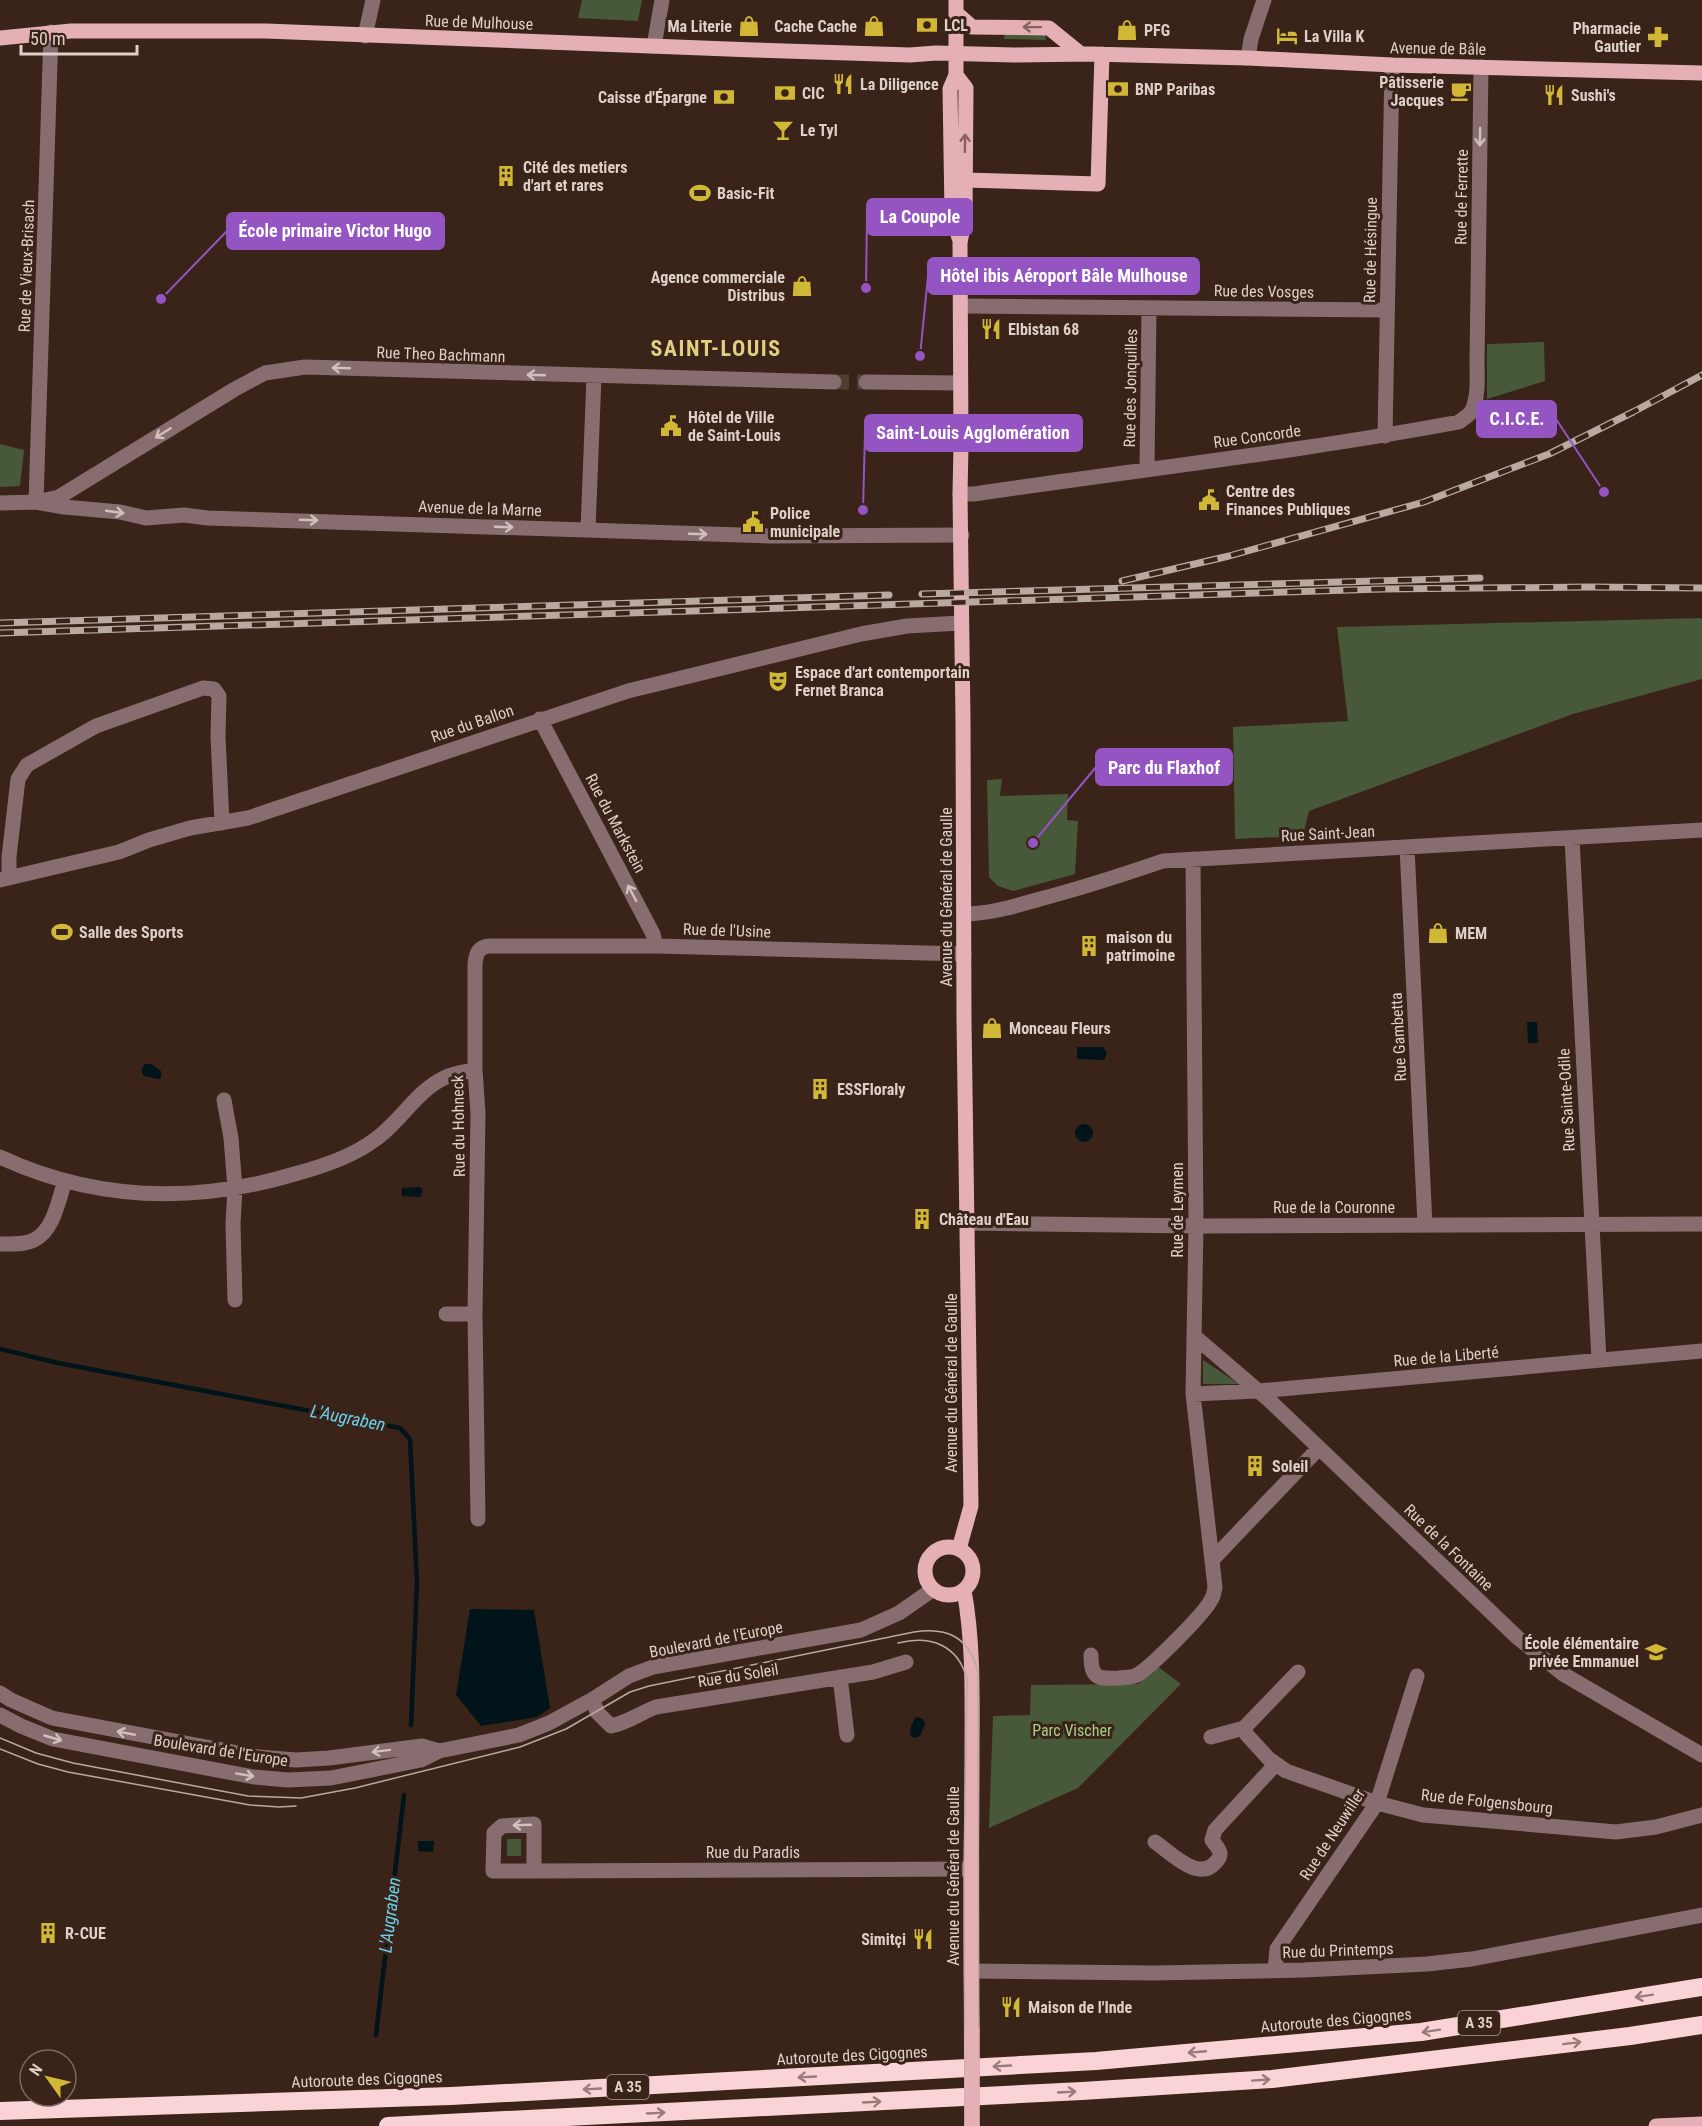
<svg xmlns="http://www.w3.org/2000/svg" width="1702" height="2126" font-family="'Roboto Condensed',sans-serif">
  <rect width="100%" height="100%" fill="#3a2318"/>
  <path fill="#475938" d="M582,0H642L638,21L578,18Z
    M1005,31L1045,32L1046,40L1004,39Z
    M1544,342L1545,381L1487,399V344Z
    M0,444L24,450L20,486L0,487Z
    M1702,618V679L1573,714L1309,811L1303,836L1235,839L1233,727L1348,721L1337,627Z
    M1002,779L1000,796L1068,794L1067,820L1078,821L1075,874L1013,891L998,886L989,877L987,780Z
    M1203,1360L1239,1384H1203Z
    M1157,1666L1181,1684L1078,1788L989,1828L993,1716L1030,1715L1031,1685L1138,1684Z
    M507,1839H521V1856H507Z"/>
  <path fill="#011419" d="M1527,1022H1537L1538,1043H1528Z
    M1077,1047H1103L1107,1053L1104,1060L1077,1059Z
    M145,1064H151L161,1071V1078L158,1079L144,1076L141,1070Z
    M1075 1133a9 9 0 1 1 18 0a9 9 0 1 1-18 0Z
    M420,1187L423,1191L420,1197L402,1196V1188Z
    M470,1609L534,1610L550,1708L537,1717L481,1726L456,1695Z
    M918,1717L924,1720L925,1724L920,1736L914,1738L910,1735L911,1726L915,1718Z
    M418,1841H434L433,1852L418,1851Z"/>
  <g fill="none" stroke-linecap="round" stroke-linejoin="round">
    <path stroke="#011419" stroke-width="4.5" d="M0,1349L58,1363L400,1428L410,1439L417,1583L411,1725
      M376,2035L404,1795"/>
    <path stroke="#533d33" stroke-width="15" stroke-dasharray="15 8" stroke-linecap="butt" d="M834,382H866"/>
    <path stroke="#876d6f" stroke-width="15" d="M365,36L373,0
      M654,46L662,0
      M1248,58L1251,39L1264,0
      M961,306L1387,310
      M866,382L960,383
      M1385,436L1392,65
      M1147,468L1149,308
      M960,494H974C1136,470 1298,452 1459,422C1463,419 1469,415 1471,412C1479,399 1477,375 1477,361L1481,67
      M41,501L59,497L235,389L265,373L305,367L834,382
      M36,502L51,32
      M0,503L36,502L64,507L120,512L146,518L184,515L208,518L770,536L962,535
      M588,530L594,376
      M540,719L653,934L656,946
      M1572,838L1599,1360
      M1407,847L1425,1225
      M9,878V857L18,779L27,765L96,726L203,688L214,689L219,696L218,736L222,823
      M0,880L119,852L149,840L190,828L248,818L628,691L861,634L907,626L961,623
      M964,914C990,914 1015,906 1040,899C1082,888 1122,875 1163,861L1702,830
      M224,1100L231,1138L235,1188L233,1224L235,1300
      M0,1157C97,1202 196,1204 298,1173C324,1166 351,1157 373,1141C399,1124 416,1091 444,1078C454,1073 465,1072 475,1070
      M966,1223L1196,1226L1702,1224
      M0,1244C11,1244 24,1245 34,1240C54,1230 58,1201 65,1181
      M446,1314H475
      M1194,1336L1269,1400L1518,1638L1563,1674L1702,1755
      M1193,1394L1258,1391L1702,1351
      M478,1519L475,1314L478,1113L475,1070V964C476,954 478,947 489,946H656L964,954
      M1213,1559L1319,1448
      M1091,1655C1091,1679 1098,1679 1119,1678C1125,1677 1132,1678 1137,1675C1151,1667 1204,1614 1211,1600C1214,1596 1214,1591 1215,1587L1193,1394L1196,1226L1193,859
      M1298,1672L1244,1728L1247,1735L1269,1759L1286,1771L1377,1803L1423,1815L1616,1832L1656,1827L1702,1815
      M840,1677L847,1735
      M0,1693L11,1700L52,1718L259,1757L296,1760L329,1758L422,1746L439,1751
      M593,1699L597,1712L611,1726C627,1723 640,1713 656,1707L873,1672L906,1662
      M0,1715L21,1726L53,1739L254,1777L288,1780L331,1778L421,1760L439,1751L519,1735L549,1723L593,1699L629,1676L653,1667L861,1630L899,1613L932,1590
      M1211,1737L1244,1728
      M1155,1842C1170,1852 1198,1882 1215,1863C1225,1853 1218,1849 1212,1840L1215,1830L1275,1765
      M534,1871V1824L502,1826L494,1833L493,1871H534L972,1869
      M1275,1970L1277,1949L1377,1803L1417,1676
      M971,1971L1153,1973L1304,1970L1427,1964L1472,1959L1702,1915"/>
    <path stroke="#e5b0b5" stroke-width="15" d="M956,0V75L950,89L952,213L959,238
      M956,13L972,27L1049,28L1081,54
      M0,38L71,31H266L754,50L910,55L936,53L1014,55L1091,54L1248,58L1392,65L1702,73
      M956,75L966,88L965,215L960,243L961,446L960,494L963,721L964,1020L971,1506L959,1549
      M965,180L1098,184L1102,54
      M925 1571a24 24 0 1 1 48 0a24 24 0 1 1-48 0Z
      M964,1590C974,1645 972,1701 972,1758C972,1849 970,1940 972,2031
      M1656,2126L1702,2124"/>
    <path stroke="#fad3d6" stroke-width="18" d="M0,2111L451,2096L1096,2061L1421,2032L1702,1987
      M388,2126L1082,2091L1272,2079L1630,2036L1702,2025"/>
    <path stroke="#baa9a1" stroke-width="1.5" d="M898,1643C931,1635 958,1645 967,1679L964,1869L965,2126
      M0,1738L36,1753L73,1763L248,1796L301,1798L355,1788L520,1747L566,1729L630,1692L649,1686L914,1632C948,1627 969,1637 978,1672L979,2126
      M0,1749L38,1764L68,1772L250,1805L279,1807L296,1806"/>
    <defs>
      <path id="rail" d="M1122,581L1229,556L1424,502L1549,454L1633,412L1702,375
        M922,594L1480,578
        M0,623L889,595
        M0,633L1382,589L1589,587L1702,588"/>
    </defs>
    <use href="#rail" stroke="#baa9a1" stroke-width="7"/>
    <use href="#rail" stroke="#3a2318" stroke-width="4.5" stroke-dasharray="14" stroke-linecap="butt"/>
    <path stroke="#e5b0b5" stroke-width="15" d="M972,2126V2031"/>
  </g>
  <defs><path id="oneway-shaft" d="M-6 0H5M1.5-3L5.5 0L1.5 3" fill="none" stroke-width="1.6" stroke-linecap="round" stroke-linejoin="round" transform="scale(1.5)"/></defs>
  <g stroke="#87625f">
    <use href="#oneway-shaft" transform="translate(1032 27) rotate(-179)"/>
    <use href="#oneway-shaft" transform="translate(965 143) rotate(-89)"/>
  </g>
  <g stroke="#d2c0bc">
    <use href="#oneway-shaft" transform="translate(1480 137) rotate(91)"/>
    <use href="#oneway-shaft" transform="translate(341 368) rotate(-178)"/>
    <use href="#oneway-shaft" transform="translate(536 375) rotate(-178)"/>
    <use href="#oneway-shaft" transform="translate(163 433) rotate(148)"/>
    <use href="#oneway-shaft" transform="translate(115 512) rotate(8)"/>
    <use href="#oneway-shaft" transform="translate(309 520) rotate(2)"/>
    <use href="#oneway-shaft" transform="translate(504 527) rotate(2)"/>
    <use href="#oneway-shaft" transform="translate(698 534) rotate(2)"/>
    <use href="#oneway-shaft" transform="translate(632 893) rotate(-118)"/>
    <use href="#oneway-shaft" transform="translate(126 1733) rotate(-169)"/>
    <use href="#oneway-shaft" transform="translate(53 1738) rotate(16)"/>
    <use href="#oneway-shaft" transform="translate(381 1751) rotate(173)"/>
    <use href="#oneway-shaft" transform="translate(245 1775) rotate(10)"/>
    <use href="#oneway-shaft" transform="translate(522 1825) rotate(178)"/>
  </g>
  <g stroke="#9a7b77">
    <use href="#oneway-shaft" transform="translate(1644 1996) rotate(171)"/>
    <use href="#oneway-shaft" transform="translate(1431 2031) rotate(171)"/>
    <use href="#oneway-shaft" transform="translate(1572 2043) rotate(-7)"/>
    <use href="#oneway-shaft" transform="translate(1197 2052) rotate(175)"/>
    <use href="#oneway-shaft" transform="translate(1002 2066) rotate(177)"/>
    <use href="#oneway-shaft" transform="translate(807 2077) rotate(177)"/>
    <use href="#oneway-shaft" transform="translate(1261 2080) rotate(-4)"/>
    <use href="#oneway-shaft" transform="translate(592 2089) rotate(177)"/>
    <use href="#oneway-shaft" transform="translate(1067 2092) rotate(-3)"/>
    <use href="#oneway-shaft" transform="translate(872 2102) rotate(-3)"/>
    <use href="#oneway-shaft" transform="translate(656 2113) rotate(-3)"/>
  </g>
  <defs>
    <symbol id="bank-bare" viewBox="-9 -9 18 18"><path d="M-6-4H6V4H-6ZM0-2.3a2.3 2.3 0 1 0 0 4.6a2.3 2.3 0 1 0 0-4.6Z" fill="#d0b736" stroke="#3a2318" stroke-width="2.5" paint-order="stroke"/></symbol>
    <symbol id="shop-bare" viewBox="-9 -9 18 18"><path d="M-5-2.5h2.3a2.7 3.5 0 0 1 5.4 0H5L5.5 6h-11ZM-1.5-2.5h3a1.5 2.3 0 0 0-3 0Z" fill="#d0b736" stroke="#3a2318" stroke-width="2.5" paint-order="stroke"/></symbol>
    <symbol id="hotel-bare" viewBox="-9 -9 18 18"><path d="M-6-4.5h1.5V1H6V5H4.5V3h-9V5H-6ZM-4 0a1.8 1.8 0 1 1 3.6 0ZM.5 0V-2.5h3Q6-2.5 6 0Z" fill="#d0b736" stroke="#3a2318" stroke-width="2.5" paint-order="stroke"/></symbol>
    <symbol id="pharmacy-bare" viewBox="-9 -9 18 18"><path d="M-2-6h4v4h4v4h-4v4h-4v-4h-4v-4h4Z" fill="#d0b736" stroke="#3a2318" stroke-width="2.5" paint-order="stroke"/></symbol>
    <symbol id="restaurant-bare" viewBox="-9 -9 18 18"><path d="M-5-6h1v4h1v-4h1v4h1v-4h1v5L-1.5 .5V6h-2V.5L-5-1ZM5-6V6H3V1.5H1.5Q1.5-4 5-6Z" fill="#d0b736" stroke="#3a2318" stroke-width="2.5" paint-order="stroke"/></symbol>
    <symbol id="cafe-bare" viewBox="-9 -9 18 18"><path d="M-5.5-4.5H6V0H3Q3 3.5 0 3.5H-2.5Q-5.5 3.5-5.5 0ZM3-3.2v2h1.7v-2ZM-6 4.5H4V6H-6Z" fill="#d0b736" stroke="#3a2318" stroke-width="2.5" paint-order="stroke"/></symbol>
    <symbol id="bar-bare" viewBox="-9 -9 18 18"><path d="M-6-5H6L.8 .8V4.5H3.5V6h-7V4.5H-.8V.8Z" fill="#d0b736" stroke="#3a2318" stroke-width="2.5" paint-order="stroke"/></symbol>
    <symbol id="building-bare" viewBox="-9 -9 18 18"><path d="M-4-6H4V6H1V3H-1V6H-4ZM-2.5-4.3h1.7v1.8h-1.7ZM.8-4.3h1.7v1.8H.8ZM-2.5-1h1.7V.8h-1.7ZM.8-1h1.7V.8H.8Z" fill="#d0b736" stroke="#3a2318" stroke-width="2.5" paint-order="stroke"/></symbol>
    <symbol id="stadium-bare" viewBox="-9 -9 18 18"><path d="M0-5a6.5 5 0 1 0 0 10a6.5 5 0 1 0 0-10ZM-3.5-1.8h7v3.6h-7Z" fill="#d0b736" stroke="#3a2318" stroke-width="2.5" paint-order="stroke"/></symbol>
    <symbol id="civic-bare" viewBox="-9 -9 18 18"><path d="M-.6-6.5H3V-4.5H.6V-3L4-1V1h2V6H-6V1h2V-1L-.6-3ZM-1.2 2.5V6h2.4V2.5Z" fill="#d0b736" stroke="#3a2318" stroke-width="2.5" paint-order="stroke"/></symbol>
    <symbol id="theatre-bare" viewBox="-9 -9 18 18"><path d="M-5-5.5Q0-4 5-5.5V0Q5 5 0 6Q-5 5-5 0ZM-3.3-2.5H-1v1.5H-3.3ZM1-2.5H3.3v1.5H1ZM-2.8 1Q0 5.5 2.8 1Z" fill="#d0b736" stroke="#3a2318" stroke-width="2.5" paint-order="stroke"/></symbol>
    <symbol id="school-bare" viewBox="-9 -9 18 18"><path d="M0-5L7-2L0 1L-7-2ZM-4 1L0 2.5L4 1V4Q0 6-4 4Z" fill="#d0b736" stroke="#3a2318" stroke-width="2.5" paint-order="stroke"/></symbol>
  </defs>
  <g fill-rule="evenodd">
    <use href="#bank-bare" x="912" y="10" width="30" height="30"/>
    <use href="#shop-bare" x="734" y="11" width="30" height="30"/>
    <use href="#shop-bare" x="859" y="11" width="30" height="30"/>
    <use href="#shop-bare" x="1112" y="15" width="30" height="30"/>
    <use href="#hotel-bare" x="1272" y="21" width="30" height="30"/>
    <use href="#pharmacy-bare" x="1643" y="22" width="30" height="30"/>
    <use href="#restaurant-bare" x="828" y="69" width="30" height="30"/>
    <use href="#bank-bare" x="1103" y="74" width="30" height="30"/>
    <use href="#cafe-bare" x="1446" y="76" width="30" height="30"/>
    <use href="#bank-bare" x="770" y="78" width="30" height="30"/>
    <use href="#restaurant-bare" x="1539" y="80" width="30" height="30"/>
    <use href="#bank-bare" x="709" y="82" width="30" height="30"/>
    <use href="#bar-bare" x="768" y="115" width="30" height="30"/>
    <use href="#building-bare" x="491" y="161" width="30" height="30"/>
    <use href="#stadium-bare" x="685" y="178" width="30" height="30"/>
    <use href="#shop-bare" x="787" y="271" width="30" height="30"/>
    <use href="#restaurant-bare" x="976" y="314" width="30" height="30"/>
    <use href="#civic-bare" x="656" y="411" width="30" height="30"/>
    <use href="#civic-bare" x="1194" y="485" width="30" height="30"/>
    <use href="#civic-bare" x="738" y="507" width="30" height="30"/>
    <use href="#theatre-bare" x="763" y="666" width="30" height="30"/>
    <use href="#stadium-bare" x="47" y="917" width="30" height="30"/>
    <use href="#shop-bare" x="1423" y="918" width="30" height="30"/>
    <use href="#building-bare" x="1074" y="931" width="30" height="30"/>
    <use href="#shop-bare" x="977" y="1013" width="30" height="30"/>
    <use href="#building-bare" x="805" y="1074" width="30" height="30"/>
    <use href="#building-bare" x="907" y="1204" width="30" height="30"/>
    <use href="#building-bare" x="1240" y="1451" width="30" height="30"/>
    <use href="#school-bare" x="1641" y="1637" width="30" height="30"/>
    <use href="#building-bare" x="33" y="1918" width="30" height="30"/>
    <use href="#restaurant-bare" x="908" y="1924" width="30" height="30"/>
    <use href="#restaurant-bare" x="996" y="1992" width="30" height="30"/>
  </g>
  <g text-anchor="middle" stroke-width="6" stroke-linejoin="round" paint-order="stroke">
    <g fill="#3a2318" stroke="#ae9b94" stroke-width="1.5">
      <rect x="1458" y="2011" width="42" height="24" rx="4.5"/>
      <rect x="607" y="2075" width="42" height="24" rx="4.5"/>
    </g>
    <g font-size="15" font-weight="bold" fill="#dfcfc9">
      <text x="1479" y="2028">A 35</text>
      <text x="628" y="2092">A 35</text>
    </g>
    <g font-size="16" fill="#dfcfc9" stroke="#3a2318">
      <text transform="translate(479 22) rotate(2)" y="6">Rue de Mulhouse</text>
      <text transform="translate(1438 48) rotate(1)" y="6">Avenue de Bâle</text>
      <text transform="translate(1461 197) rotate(-89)" y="6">Rue de Ferrette</text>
      <text transform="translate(1370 250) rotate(-89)" y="6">Rue de Hésingue</text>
      <text transform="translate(26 266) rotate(-88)" y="6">Rue de Vieux-Brisach</text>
      <text transform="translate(1264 291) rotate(1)" y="6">Rue des Vosges</text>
      <text transform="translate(441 354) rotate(2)" y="6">Rue Theo Bachmann</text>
      <text transform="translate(1130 388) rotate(-89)" y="6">Rue des Jonquilles</text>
      <text transform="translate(1257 436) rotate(-8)" y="6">Rue Concorde</text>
      <text transform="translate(480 508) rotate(2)" y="6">Avenue de la Marne</text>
      <text transform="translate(472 723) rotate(-19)" y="6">Rue du Ballon</text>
      <text transform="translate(616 823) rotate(62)" y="6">Rue du Markstein</text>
      <text transform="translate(1328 833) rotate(-3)" y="6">Rue Saint-Jean</text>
      <text transform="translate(946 897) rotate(-90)" y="6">Avenue du Général de Gaulle</text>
      <text transform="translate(727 930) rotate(2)" y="6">Rue de l'Usine</text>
      <text transform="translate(1398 1037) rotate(-93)" y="6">Rue Gambetta</text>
      <text transform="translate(1566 1100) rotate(-93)" y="6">Rue Sainte-Odile</text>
      <text transform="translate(458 1126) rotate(-91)" y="6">Rue du Hohneck</text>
      <text x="1334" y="1213">Rue de la Couronne</text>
      <text transform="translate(1177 1210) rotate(-90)" y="6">Rue de Leymen</text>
      <text transform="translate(1446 1356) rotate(-5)" y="6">Rue de la Liberté</text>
      <text transform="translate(951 1383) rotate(-90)" y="6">Avenue du Général de Gaulle</text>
      <text transform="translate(1449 1547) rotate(44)" y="6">Rue de la Fontaine</text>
      <text transform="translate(716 1639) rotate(-11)" y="6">Boulevard de l'Europe</text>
      <text transform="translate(738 1675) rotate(-9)" y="6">Rue du Soleil</text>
      <text transform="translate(221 1750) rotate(9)" y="6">Boulevard de l'Europe</text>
      <text transform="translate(1487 1801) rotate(6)" y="6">Rue de Folgensbourg</text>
      <text transform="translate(1332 1834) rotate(-57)" y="6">Rue de Neuwiller</text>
      <text x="753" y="1858">Rue du Paradis</text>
      <text transform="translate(953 1876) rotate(-90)" y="6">Avenue du Général de Gaulle</text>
      <text transform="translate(1338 1950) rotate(-2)" y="6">Rue du Printemps</text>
      <text transform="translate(1336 2020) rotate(-5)" y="6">Autoroute des Cigognes</text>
      <text transform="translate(852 2055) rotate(-3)" y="6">Autoroute des Cigognes</text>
      <text transform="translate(367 2079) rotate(-2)" y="6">Autoroute des Cigognes</text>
    </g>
    <g font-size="16" font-weight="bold" fill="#dfcfc9" stroke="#3a2318" text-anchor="start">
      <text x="944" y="31">LCL</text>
      <text x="732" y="32" text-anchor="end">Ma Literie</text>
      <text x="857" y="32" text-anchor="end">Cache Cache</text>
      <text x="1641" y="34" text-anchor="end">Pharmacie<tspan x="1641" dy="18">Gautier</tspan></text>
      <text x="1144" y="36">PFG</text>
      <text x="1304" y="42">La Villa K</text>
      <text x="1444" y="88" text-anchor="end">Pâtisserie<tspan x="1444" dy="18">Jacques</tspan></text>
      <text x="860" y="90">La Diligence</text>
      <text x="1135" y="95">BNP Paribas</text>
      <text x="802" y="99">CIC</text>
      <text x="1571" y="101">Sushi's</text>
      <text x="707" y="103" text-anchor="end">Caisse d'Épargne</text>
      <text x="800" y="136">Le Tyl</text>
      <text x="523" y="173">Cité des metiers<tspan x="523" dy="18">d'art et rares</tspan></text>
      <text x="717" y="199">Basic-Fit</text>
      <text x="785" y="283" text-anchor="end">Agence commerciale<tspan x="785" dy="18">Distribus</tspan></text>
      <text x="1008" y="335">Elbistan 68</text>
      <text x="688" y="423">Hôtel de Ville<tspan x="688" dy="18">de Saint-Louis</tspan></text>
      <text x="1226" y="497">Centre des<tspan x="1226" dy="18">Finances Publiques</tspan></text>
      <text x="770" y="519">Police<tspan x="770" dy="18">municipale</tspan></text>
      <text x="795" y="678">Espace d'art contemportain<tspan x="795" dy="18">Fernet Branca</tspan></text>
      <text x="79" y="938">Salle des Sports</text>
      <text x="1455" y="939">MEM</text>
      <text x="1106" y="943">maison du<tspan x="1106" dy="18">patrimoine</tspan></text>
      <text x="1009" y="1034">Monceau Fleurs</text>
      <text x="837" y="1095">ESSFloraly</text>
      <text x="939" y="1225">Château d'Eau</text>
      <text x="1272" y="1472">Soleil</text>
      <text x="1639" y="1649" text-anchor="end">École élémentaire<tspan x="1639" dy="18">privée Emmanuel</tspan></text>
      <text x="65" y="1939">R-CUE</text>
      <text x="906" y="1945" text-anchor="end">Simitçi</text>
      <text x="1028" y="2013">Maison de l'Inde</text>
    </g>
    <g font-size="16" fill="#a7ce87" stroke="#3a2318">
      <text x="1072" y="1736">Parc Vischer</text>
    </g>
    <g font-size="18" font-style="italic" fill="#68d0eb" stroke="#3a2318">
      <text transform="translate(348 1418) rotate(11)" y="6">L'Augraben</text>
      <text transform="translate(390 1915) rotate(-83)" y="6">L'Augraben</text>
    </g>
    <g font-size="22" font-weight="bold" letter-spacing="1.5" fill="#e0d082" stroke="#3a2318">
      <text x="716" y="356">SAINT-LOUIS</text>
    </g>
  </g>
  <path fill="none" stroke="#9455c2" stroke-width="2" d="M866 288L867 217M161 299L227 231M920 356L928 276M1604 492L1556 419M863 510L865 433M1033 843L1096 767"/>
  <g fill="#9455c2" stroke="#3a2318" stroke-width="2">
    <circle cx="866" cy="288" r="6"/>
    <circle cx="161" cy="299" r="6"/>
    <circle cx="920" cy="356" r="6"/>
    <circle cx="1604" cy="492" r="6"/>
    <circle cx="863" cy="510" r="6"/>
    <circle cx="1033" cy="843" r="6"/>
  </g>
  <g fill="#9455c2" stroke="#9455c2" stroke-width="2">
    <rect x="867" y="199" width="105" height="36" rx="6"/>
    <rect x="227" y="213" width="217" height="36" rx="6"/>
    <rect x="928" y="258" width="271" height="36" rx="6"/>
    <rect x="1477" y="401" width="79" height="36" rx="6"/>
    <rect x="865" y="415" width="217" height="36" rx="6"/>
    <rect x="1096" y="749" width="136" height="36" rx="6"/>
  </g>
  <g font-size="18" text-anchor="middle" font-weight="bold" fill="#fff">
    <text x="920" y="223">La Coupole</text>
    <text x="335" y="237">École primaire Victor Hugo</text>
    <text x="1064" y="282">Hôtel ibis Aéroport Bâle Mulhouse</text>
    <text x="1517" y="425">C.I.C.E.</text>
    <text x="973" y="439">Saint-Louis Agglomération</text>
    <text x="1164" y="774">Parc du Flaxhof</text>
  </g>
  <g transform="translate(48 2078) rotate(304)"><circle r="28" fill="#3a2318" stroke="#7c685f" stroke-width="1.5"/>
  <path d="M0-4.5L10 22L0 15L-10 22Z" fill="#d0b736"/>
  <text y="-9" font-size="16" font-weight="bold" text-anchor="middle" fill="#dfcfc9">N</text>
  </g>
  <path d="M21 45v9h116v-9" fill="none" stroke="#dfcfc9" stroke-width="3"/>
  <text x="30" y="45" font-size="18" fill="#dfcfc9" stroke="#3a2318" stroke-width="4.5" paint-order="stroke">50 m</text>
</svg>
